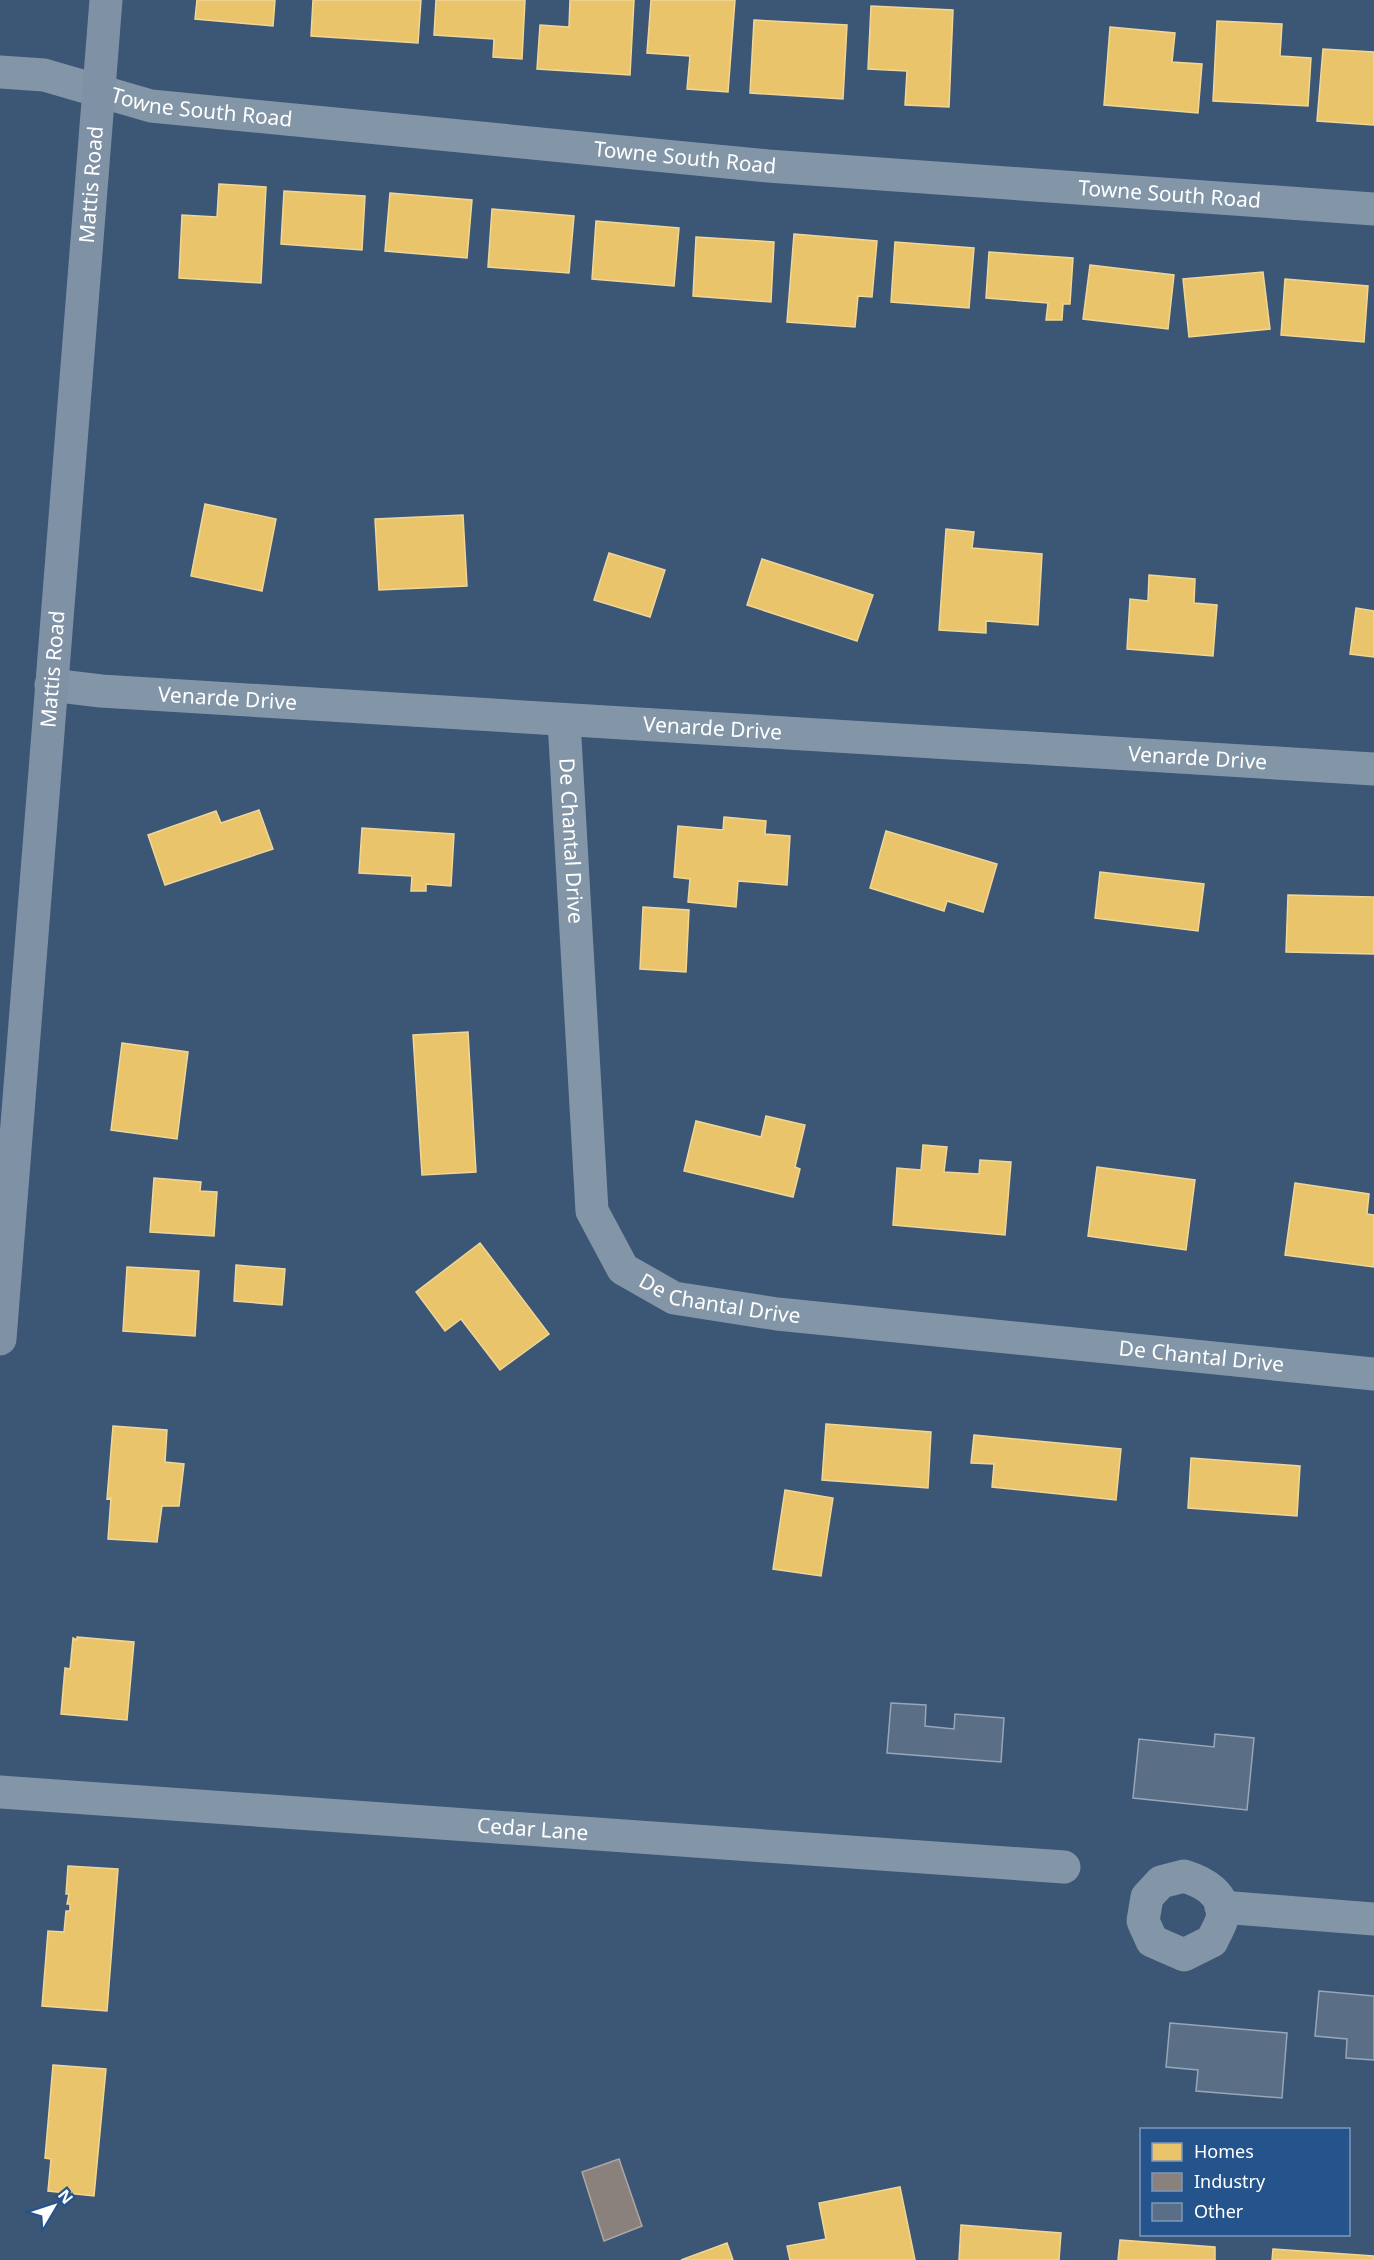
<svg xmlns="http://www.w3.org/2000/svg" width="1374" height="2260" font-family="'Noto Sans',sans-serif">
  <rect width="100%" height="100%" fill="#3c5675"/>
  <path fill="#e9c46a" stroke="#f0d697" stroke-width="1.5" d="M197,0H275L273,26L195,19Z
    M313,0H421L418,43L311,36Z
    M436,0H525L522,59L493,57L494,39L434,35Z
    M570,0H634L630,75L537,69L540,25L569,27Z
    M651,0H735L728,92L687,89L690,56L647,53Z
    M871,6L953,10L949,107L905,105L907,71L868,69Z
    M754,20L847,25L843,99L750,93Z
    M1217,21L1282,24L1280,56L1311,58L1308,106L1213,101Z
    M1110,27L1175,33L1172,62L1202,64L1198,113L1104,105Z
    M1323,49L1374,52V125L1317,121Z
    M219,184L266,187L261,283L179,278L182,215L217,217Z
    M284,191L365,196L362,250L281,244Z
    M390,193L472,200L467,258L385,251Z
    M492,209L574,216L569,273L488,267Z
    M596,221L679,228L674,286L592,279Z
    M794,234L877,241L872,297L858,296L855,327L787,322Z
    M696,237L774,242L771,302L693,296Z
    M895,242L974,248L969,308L891,302Z
    M989,252L1073,258L1070,304H1063L1062,320H1046L1048,303L986,298Z
    M1090,265L1174,275L1168,329L1083,319Z
    M1263,272L1270,329L1189,337L1183,279Z
    M1285,279L1368,286L1364,342L1281,335Z
    M205,504L276,519L262,591L191,576Z
    M463,515L467,586L379,590L375,519Z
    M946,529L974,532L972,548L1042,554L1038,625L986,621V633L939,630Z
    M609,553L665,570L650,617L594,600Z
    M762,559L873,595L857,641L747,605Z
    M1149,575L1195,579L1194,603L1217,605L1213,656L1127,649L1130,599L1148,601Z
    M1356,608L1374,611V657L1350,654Z
    M259,810L273,849L165,885L148,835L216,811L221,823Z
    M724,817L766,821L765,834L790,836L787,885L738,881L736,907L688,902L690,879L674,877L678,826L723,830Z
    M362,828L454,834L451,886L426,884V891H411L412,876L359,873Z
    M886,831L997,864L983,912L947,901L944,911L870,888Z
    M1100,872L1204,884L1198,931L1095,918Z
    M1288,895L1374,897V954L1286,952Z
    M643,907L689,910L686,972L640,969Z
    M468,1032L476,1172L422,1175L413,1035Z
    M122,1043L188,1052L177,1139L111,1130Z
    M766,1116L805,1125L795,1167L800,1169L793,1197L684,1171L696,1121L761,1137Z
    M923,1145L947,1147L944,1172L979,1174L980,1160L1011,1162L1005,1235L893,1225L897,1168L921,1170Z
    M1097,1167L1195,1180L1186,1250L1088,1236Z
    M154,1178L201,1182L200,1191L217,1192L214,1236L150,1232Z
    M1295,1183L1369,1194L1367,1214L1374,1215V1267L1285,1255Z
    M480,1243L549,1334L500,1370L461,1319L445,1331L416,1292Z
    M236,1265L285,1269L282,1305L234,1301Z
    M127,1267L199,1271L195,1336L123,1331Z
    M826,1424L931,1432L928,1488L822,1480Z
    M113,1426L167,1430L165,1462L184,1464L179,1506H162L157,1542L108,1539L111,1498L107,1499Z
    M974,1435L1121,1449L1116,1500L992,1487L994,1464L971,1463Z
    M1191,1458L1300,1466L1297,1516L1188,1508Z
    M785,1490L833,1498L821,1576L773,1569Z
    M77,1637L134,1642L127,1720L61,1714L65,1668L70,1669L73,1638L77,1640Z
    M68,1866L118,1869L107,2011L42,2006L48,1931L64,1932L66,1911H70V1904H67L69,1894H66Z
    M53,2065L106,2069L94,2196L48,2191L51,2159L45,2158Z
    M900,2187L915,2260H790L787,2246L826,2239L819,2203Z
    M961,2225L1061,2233L1059,2260H959Z
    M1120,2240L1215,2247V2260H1118Z
    M727,2243L733,2260H681Z
    M1273,2249L1374,2256V2260H1272Z"/>
  <path fill="#8a817c" stroke="#ada7a3" stroke-width="1.5" d="M619,2159L642,2226L604,2241L582,2172Z"/>
  <path fill="#5a6e86" stroke="#97a6b8" stroke-width="1.5" d="M891,1703L926,1705L925,1726L954,1729L955,1714L1004,1718L1001,1762L887,1753Z
    M1215,1734L1254,1738L1247,1810L1133,1798L1139,1739L1214,1747Z
    M1319,1991L1374,1996V2060L1346,2058L1347,2039L1315,2036Z
    M1170,2023L1287,2033L1282,2098L1196,2091L1198,2070L1166,2067Z"/>
  <g fill="none" stroke-linecap="round" stroke-linejoin="round">
    <g stroke="#8396a8" stroke-width="33">
      <path id="s1" d="M0,72L44,75L151,106L768,166L1374,209"/>
      <path id="s2" d="M51,685L101,691L1374,769"/>
      <path id="s3" d="M564,721L592,1211L623,1269L674,1298L777,1314L1374,1374"/>
      <path id="s4" d="M0,1792L1064,1867"/>
      <path d="M1184,1876C1203,1882 1227,1894 1222,1919C1220,1926 1215,1934 1212,1941L1184,1955L1152,1941L1143,1921L1147,1897L1161,1882Z"/>
      <path d="M1221,1907L1374,1919"/>
    </g>
    <path stroke="#7f91a5" stroke-width="33" id="s5" d="M0,1339L106,0"/>
  </g>
  <g text-anchor="middle" stroke-width="6" stroke-linejoin="round" paint-order="stroke">
    <g font-size="21" fill="#fff" stroke="#25548c">
      <text dy="7" stroke="none"><textPath href="#s1" startOffset="206">Towne South Road</textPath></text>
      <text dy="7" stroke="none"><textPath href="#s1" startOffset="692">Towne South Road</textPath></text>
      <text dy="7" stroke="none"><textPath href="#s5" startOffset="1158">Mattis Road</textPath></text>
      <text dy="7" stroke="none"><textPath href="#s1" startOffset="1178">Towne South Road</textPath></text>
      <text dy="7" stroke="none"><textPath href="#s5" startOffset="672">Mattis Road</textPath></text>
      <text dy="7" stroke="none"><textPath href="#s2" startOffset="177">Venarde Drive</textPath></text>
      <text dy="7" stroke="none"><textPath href="#s2" startOffset="663">Venarde Drive</textPath></text>
      <text dy="7" stroke="none"><textPath href="#s2" startOffset="1149">Venarde Drive</textPath></text>
      <text dy="7" stroke="none"><textPath href="#s3" startOffset="120">De Chantal Drive</textPath></text>
      <text dy="7" stroke="none"><textPath href="#s3" startOffset="660">De Chantal Drive</textPath></text>
      <text dy="7" stroke="none"><textPath href="#s3" startOffset="1146">De Chantal Drive</textPath></text>
      <text dy="7" stroke="none"><textPath href="#s4" startOffset="534">Cedar Lane</textPath></text>
    </g>
  </g>
  <rect x="1140" y="2128" width="210" height="108" fill="#25548c" stroke="#7c98ba" stroke-width="1.5"/>
  <rect x="1152" y="2143" width="30" height="18" fill="#e9c46a" stroke="#7c98ba" stroke-width="1.5"/>
  <text x="1194" y="2158" font-size="18" fill="#ffffff">Homes</text>
  <rect x="1152" y="2173" width="30" height="18" fill="#8a817c" stroke="#7c98ba" stroke-width="1.5"/>
  <text x="1194" y="2188" font-size="18" fill="#ffffff">Industry</text>
  <rect x="1152" y="2203" width="30" height="18" fill="#5a6e86" stroke="#7c98ba" stroke-width="1.5"/>
  <text x="1194" y="2218" font-size="18" fill="#ffffff">Other</text>
  <g transform="translate(54 2206) rotate(51)" stroke="#25548c" stroke-width="4.5" paint-order="stroke">
  <path d="M0-4.5L10 22L0 15L-10 22Z" fill="#ffffff"/>
  <text y="-9" font-size="16" font-weight="bold" text-anchor="middle" fill="#ffffff">N</text>
  </g>
</svg>
